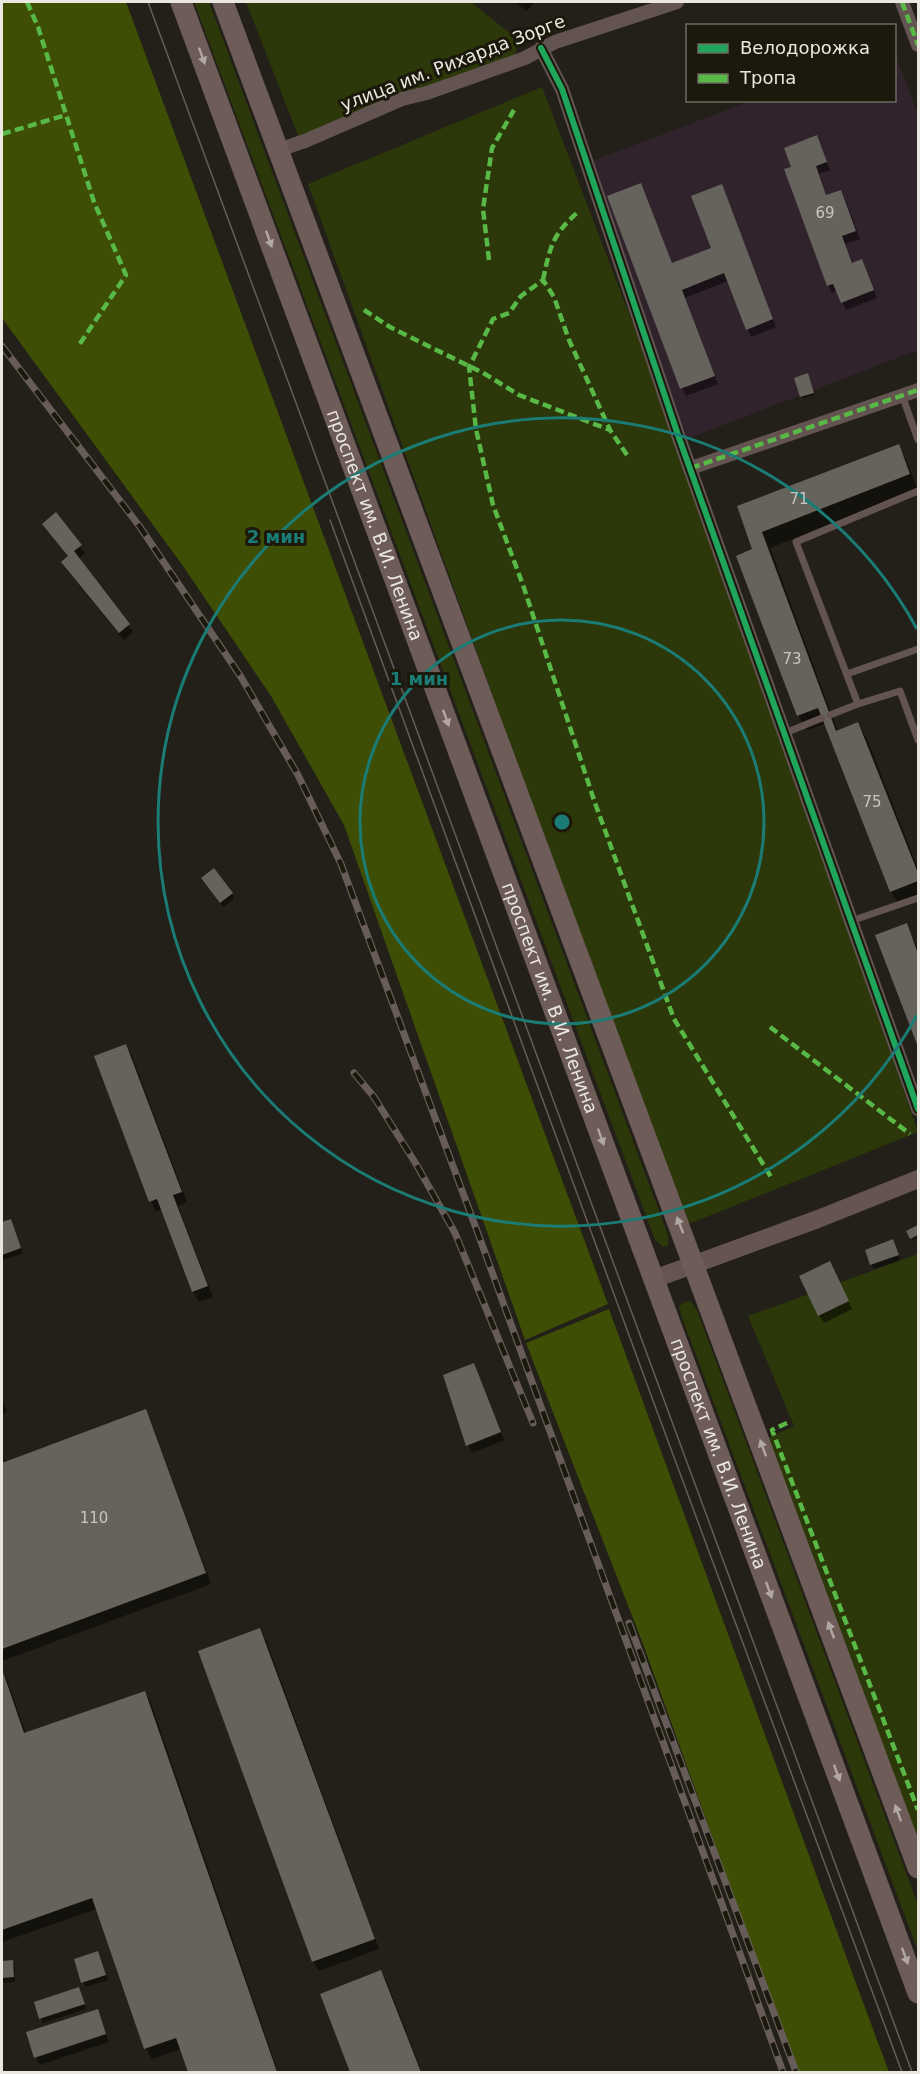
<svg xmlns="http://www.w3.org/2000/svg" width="920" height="2074" font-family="'DejaVu Sans',sans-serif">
  <rect width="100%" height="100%" fill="#222018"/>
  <path fill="#31232c" d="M895,53L918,115V350L687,439L582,165L750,101L894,100Z"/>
  <path fill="#2c370a" d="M194,2H209L668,1235V1245L663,1247L655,1240Z
    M246,2H471L511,34L517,49L509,65L490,78L299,138Z
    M542,87L688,467L918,1132L684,1226L308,184Z
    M918,1254V1849L764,1440L794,1426L748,1316Z
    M690,1301L697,1310L918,1905V1951L683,1320L679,1307L684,1302Z"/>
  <path fill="#3e4e05" d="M2,2H126L608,1304L525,1340L344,825L271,696L183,566L2,318Z
    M609,1309L854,1978L889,2072H799L772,2003L643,1644L526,1343Z"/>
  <path fill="#0007" d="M514,2H535L527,11Z
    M816,137L830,170L819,174L827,197L840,192L845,199L860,239L845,244L853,264L862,261L877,298L846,310L837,291L832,293L828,285L792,168Z
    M725,193L776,327L751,337L728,281L685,298L718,384L686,396L682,388L672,265L713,249Z
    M808,377L814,395L802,398L801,396Z
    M898,446L907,461L917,489L770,548L838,732L858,724L867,739L918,869V899L900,907L891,891L825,724L807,730L798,715L754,550L739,507Z
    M56,514L85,553L78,559L133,632L124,640L67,570L69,557L44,524Z
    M206,883L232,894L234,899L223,907Z
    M906,925L918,950V1044L877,936Z
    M126,1045L132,1056L187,1202L178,1206L213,1297L199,1302L193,1291L162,1209L156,1212L151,1201L96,1057Z
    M10,1221L23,1253L4,1260L2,1255V1224Z
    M918,1226V1237L913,1240L908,1231Z
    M895,1246L900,1260L874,1269L871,1264Z
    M834,1270L852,1309L824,1323L819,1315Z
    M477,1373L504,1440L472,1453L468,1445L445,1376Z
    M2,1398L7,1412L2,1414Z
    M145,1411L151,1422L211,1584L2,1661V1464Z
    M260,1630L266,1640L379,1949L319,1971L313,1961Z
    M2,1670L6,1677L26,1734L145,1693L151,1703L278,2072H190L181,2049L152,2059L146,2049L97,1909L2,1942Z
    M98,1953L108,1980L86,1987L83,1982Z
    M12,1962L15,1967V1982L2,1983V1963Z
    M381,1972L387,1982L422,2072H352L322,1995Z
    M81,1994L86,2009L43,2023L36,2003Z
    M97,2010L109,2042L40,2065L36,2057Z"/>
  <path fill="#65635c" d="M817,135L827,162L816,166L826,195L841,190L856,231L842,236L852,263L862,259L874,290L841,303L833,284L827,286L784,169L791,167L784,148Z
    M641,183L672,263L711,248L691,196L722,184L773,319L746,330L724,273L682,290L715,376L680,389L607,196Z
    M808,373L814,393L800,397L794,378Z
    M899,444L910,474L762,532L836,731L858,722L918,873V881L890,892L818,708L797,716L736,556L752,549L737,506Z
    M56,512L82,545L74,551L130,624L119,633L61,562L68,556L42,524Z
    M214,868L233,893L220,903L201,878Z
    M907,923L918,954V1047L875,935Z
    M126,1044L182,1192L173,1195L208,1286L192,1292L157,1199L149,1202L94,1056Z
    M11,1219L21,1248L2,1255V1222Z
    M918,1225V1235L910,1239L906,1231Z
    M893,1239L899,1255L870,1265L865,1250Z
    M830,1261L849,1301L818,1316L799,1276Z
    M474,1363L501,1432L466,1446L443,1375Z
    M146,1409L206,1573L2,1649V1463Z
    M260,1628L375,1939L312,1962L198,1651Z
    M2,1669L24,1733L145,1691L277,2072H188L176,2038L144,2049L92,1898L2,1930Z
    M98,1951L106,1975L81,1983L74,1959Z
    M13,1960L14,1977L2,1978V1961Z
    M381,1970L421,2072H350L320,1994Z
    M79,1987L85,2004L39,2019L34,2002Z
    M98,2009L106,2034L34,2058L26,2032Z"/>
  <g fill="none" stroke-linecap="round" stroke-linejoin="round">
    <path stroke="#635351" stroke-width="7" d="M902,395L918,440
      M918,491L796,542L858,704L900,691L918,740
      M847,674L918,649
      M830,715L858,704
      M785,733L822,718
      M851,921L918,898"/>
    <path stroke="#635351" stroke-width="14" d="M902,2L918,45
      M541,48L562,89L678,435L918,1109
      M278,150L305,141L402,99L427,93L525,58L555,42L677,2
      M691,468L918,390"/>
    <path stroke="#665452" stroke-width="18" d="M654,1279L818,1219L918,1179"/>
    <g stroke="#6e5c59" stroke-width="21">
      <path id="s1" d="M181,2L918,1993"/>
      <path d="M223,2L918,1868"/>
    </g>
    <path stroke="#675c59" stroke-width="1.5" d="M148,2L912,2072
      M330,520L655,1406L902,2072"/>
    <defs>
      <path id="rail" d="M2,346L140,527L241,677L298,775L341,864L480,1239L783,2072
        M354,1073L374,1097L416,1164L455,1233L533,1423
        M629,1623L796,2072"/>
    </defs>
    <use href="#rail" stroke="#675c59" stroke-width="7"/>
    <use href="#rail" stroke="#1b190c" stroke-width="4.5" stroke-dasharray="14" stroke-linecap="butt"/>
    <path stroke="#58b947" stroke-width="4.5" stroke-dasharray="9 4.5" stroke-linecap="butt" d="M27,2L38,27L94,202L126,275L79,345
      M902,2L918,45
      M2,134L66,115
      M489,260L483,209L492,148L514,110
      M543,280C550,247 552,235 578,212
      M364,310L390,327L485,374L519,395L610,430
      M627,455L610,430L569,340L554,297L543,280L521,296L509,313L493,319L469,367L476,429L493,505L523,585L595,803L674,1019L771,1177
      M691,468L918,390
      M770,1027L910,1134
      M787,1423L772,1430L918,1810"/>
    <defs>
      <path id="cycleway" d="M541,48L562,89L678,435L918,1109"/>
    </defs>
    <use href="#cycleway" stroke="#1b190c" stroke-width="10"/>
    <use href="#cycleway" stroke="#20a55d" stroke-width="6"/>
  </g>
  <defs><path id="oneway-solid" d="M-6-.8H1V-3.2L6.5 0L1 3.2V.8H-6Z" transform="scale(1.5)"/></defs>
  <g fill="#b2a8a3">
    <use href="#oneway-solid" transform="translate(202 56) rotate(70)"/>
    <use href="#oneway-solid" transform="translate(269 239) rotate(70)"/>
    <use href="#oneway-solid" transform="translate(446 718) rotate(70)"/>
    <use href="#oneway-solid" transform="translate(601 1137) rotate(70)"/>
    <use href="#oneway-solid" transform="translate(680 1225) rotate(-111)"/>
    <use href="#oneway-solid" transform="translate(763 1448) rotate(-110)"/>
    <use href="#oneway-solid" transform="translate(769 1590) rotate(70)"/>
    <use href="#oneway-solid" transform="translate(831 1630) rotate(-110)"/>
    <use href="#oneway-solid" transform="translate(837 1773) rotate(70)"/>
    <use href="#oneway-solid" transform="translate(898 1813) rotate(-110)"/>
    <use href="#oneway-solid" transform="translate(905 1956) rotate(70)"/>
  </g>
  <g fill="none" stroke="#1a7c74" stroke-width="3">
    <circle cx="562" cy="822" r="202"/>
    <path d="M917 1015A404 404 0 1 1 917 629"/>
  </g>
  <g text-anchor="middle" stroke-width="6" stroke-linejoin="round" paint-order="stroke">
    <g font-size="15" fill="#c8c6be">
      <text x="825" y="218">69</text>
      <text x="799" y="504">71</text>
      <text x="792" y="664">73</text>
      <text x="872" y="807">75</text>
      <text x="94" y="1523">110</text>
    </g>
    <g font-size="18" fill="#e9e7df" stroke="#1b190c">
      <text transform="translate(453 63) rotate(-21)" y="6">улица им. Рихарда Зорге</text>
      <text dy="6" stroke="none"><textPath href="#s1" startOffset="558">проспект им. В.И. Ленина</textPath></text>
      <text dy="6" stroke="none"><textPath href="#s1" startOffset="1062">проспект им. В.И. Ленина</textPath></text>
      <text dy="6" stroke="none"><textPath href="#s1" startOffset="1548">проспект им. В.И. Ленина</textPath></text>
    </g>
  </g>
  <circle cx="562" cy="822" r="9" fill="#1a7c74" stroke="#1b190c" stroke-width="3"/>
  <g font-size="18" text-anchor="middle" font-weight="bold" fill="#1a7c74" stroke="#1b190c" stroke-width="6" stroke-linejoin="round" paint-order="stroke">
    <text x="276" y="543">2 мин</text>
    <text x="419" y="685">1 мин</text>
  </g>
  <rect width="920" height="2074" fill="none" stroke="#e9e7df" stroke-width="6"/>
  <rect x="686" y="24" width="210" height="78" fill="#1b190c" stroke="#6d6b60" stroke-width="1.5"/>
  <rect x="698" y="44" width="30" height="9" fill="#20a55d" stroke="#6d6b60" stroke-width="1.5"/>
  <text x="740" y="54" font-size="18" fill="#e9e7df">Велодорожка</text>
  <rect x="698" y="74" width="30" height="9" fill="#58b947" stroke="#6d6b60" stroke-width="1.5"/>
  <text x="740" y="84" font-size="18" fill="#e9e7df">Тропа</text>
</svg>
